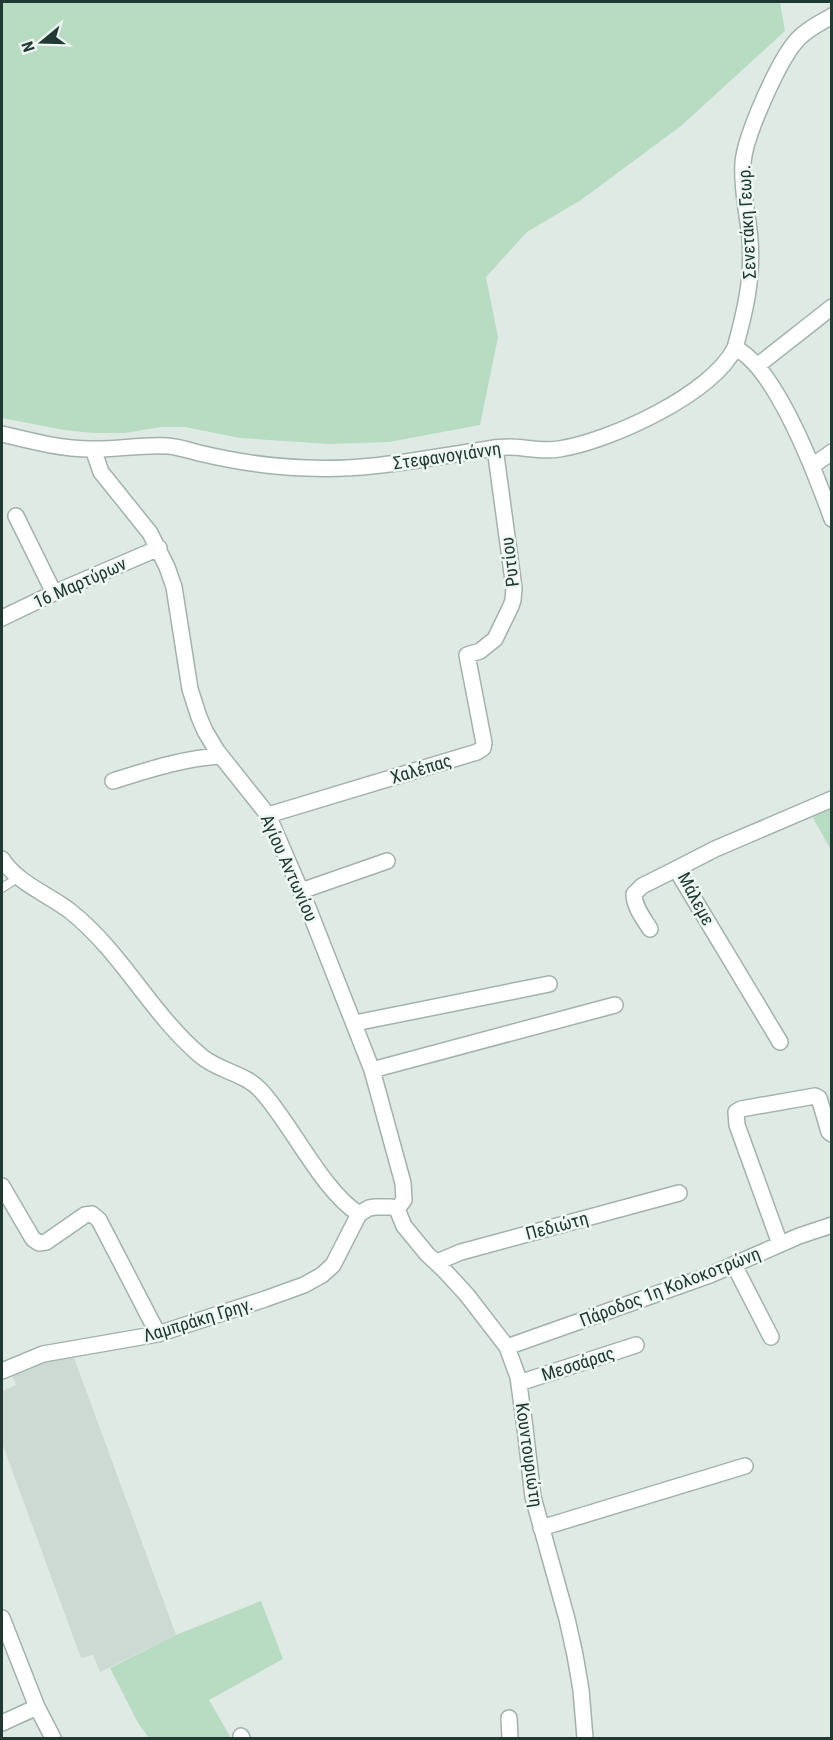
<svg xmlns="http://www.w3.org/2000/svg" width="833" height="1740" font-family="'Roboto Condensed',sans-serif">
  <rect width="100%" height="100%" fill="#dfeae5"/>
  <path fill="#cddad4" d="M73,1355L176,1635L100,1672L93,1655L81,1658L2,1443V1391L16,1385L12,1376L19,1368L38,1361Z"/>
  <path fill="#b7dcc1" d="M2,2H780L785,31L681,126L581,200L527,232L486,277L498,337L480,425L389,442L329,444L240,438L185,427H161L125,433H93L64,430L2,418Z
    M831,809V850L812,816Z
    M261,1601L283,1659L209,1700L231,1738H149L138,1723L110,1668L176,1635Z"/>
  <g fill="none" stroke-linecap="round" stroke-linejoin="round">
    <defs>
      <path id="lane" d="M2,888L19,877"/>
      <path id="street" d="M735,348C745,312 753,278 750,240C748,214 741,189 743,163C745,136 779,59 798,39C807,29 820,23 832,16
        M757,366L832,307
        M2,434C31,441 61,449 91,449C116,450 142,444 168,446C179,447 188,450 199,453C233,461 271,467 306,468C366,471 423,459 482,450C491,448 500,447 509,447C525,447 542,452 559,449C610,441 711,395 735,348C776,367 817,477 832,519
        M93,449L101,472L150,533L167,567L174,587L190,689L199,717L205,731L217,751L268,815L309,910L372,1070L403,1183L404,1200L397,1209
        M812,466L832,452
        M16,516L54,593
        M2,618L54,593L159,548
        M113,781C148,770 184,758 221,756
        M268,815L477,752L483,748L484,743L467,655L480,651L495,639L511,606L513,600L514,588L495,448
        M2,859C17,883 48,894 70,911C122,952 151,1014 201,1056C220,1072 247,1073 263,1093C293,1127 322,1190 359,1214
        M301,891L387,861
        M650,929C644,919 634,907 634,894L642,886L676,869
        M355,1023L549,984
        M780,1042L676,869L715,849L832,799
        M372,1070L615,1005
        M2,1186L33,1239L39,1243L46,1242L85,1215L92,1214L99,1220L158,1334
        M397,1209L404,1226L427,1254L443,1269L467,1295L507,1347L518,1377L525,1428L533,1497L567,1619L575,1655L581,1690L585,1738
        M780,1244L737,1125L736,1112L741,1109L815,1096L819,1098L829,1132L832,1134
        M437,1262L461,1252L679,1193
        M734,1265L771,1337
        M507,1347L710,1275L799,1236L832,1225
        M2,1371L43,1354L158,1334L265,1299L304,1285L322,1275L333,1265L359,1214L369,1208L375,1207H391L397,1209
        M519,1383L636,1345
        M541,1528L745,1466
        M2,1618L37,1707L53,1738
        M509,1718L510,1738
        M2,1723L37,1707
        M241,1736L242,1738"/>
    </defs>
    <use href="#lane" stroke="#a2b2ac" stroke-width="10"/>
    <use href="#street" stroke="#a2b2ac" stroke-width="18"/>
    <use href="#lane" stroke="#fff" stroke-width="8"/>
    <use href="#street" stroke="#fff" stroke-width="15"/>
  </g>
  <g text-anchor="middle" stroke-width="5" stroke-linejoin="round" paint-order="stroke">
    <g font-size="18" fill="#203a33" stroke="#eff7f3">
      <text transform="translate(747 222) rotate(-93)" y="6">Σενετάκη Γεωρ.</text>
      <text transform="translate(447 456) rotate(-8)" y="6">Στεφανογιάννη</text>
      <text transform="translate(510 562) rotate(-97)" y="6">Ρυτίου</text>
      <text transform="translate(80 583) rotate(-24)" y="6">16 Μαρτύρων</text>
      <text transform="translate(421 769) rotate(-17)" y="6">Χαλέπας</text>
      <text transform="translate(289 868) rotate(66)" y="6">Αγίου Αντωνίου</text>
      <text transform="translate(696 899) rotate(62)" y="6">Μάλεμε</text>
      <text transform="translate(557 1226) rotate(-15)" y="6">Πεδιώτη</text>
      <text transform="translate(670 1287) rotate(-21)" y="6">Πάροδος 1η Κολοκοτρώνη</text>
      <text transform="translate(198 1320) rotate(-17)" y="6">Λαμπράκη Γρηγ.</text>
      <text transform="translate(578 1364) rotate(-18)" y="6">Μεσσάρας</text>
      <text transform="translate(529 1455) rotate(82)" y="6">Κουντουριώτη</text>
    </g>
  </g>
  <rect width="833" height="1740" fill="none" stroke="#203a33" stroke-width="6"/>
  <g transform="translate(42 42) rotate(251)" stroke="#eff7f3" stroke-width="4.5" paint-order="stroke">
  <path d="M0-4.5L10 22L0 15L-10 22Z" fill="#203a33"/>
  <text y="-9" font-size="16" font-weight="bold" text-anchor="middle" fill="#203a33">N</text>
  </g>
</svg>
